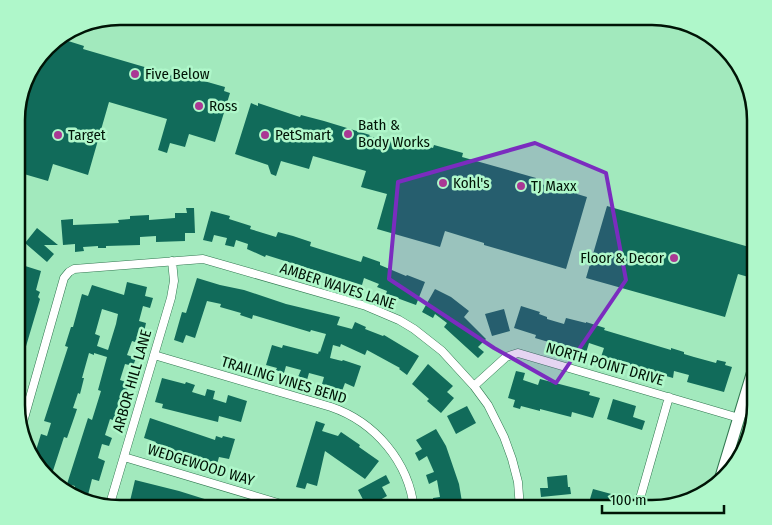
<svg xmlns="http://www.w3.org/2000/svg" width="772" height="525" font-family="'Fira Sans Condensed',sans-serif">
  <rect width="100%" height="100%" fill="#a2e9bd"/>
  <path fill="#116b5a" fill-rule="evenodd" d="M65,40L84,46L83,49L189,80L190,77L225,87L224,91L230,93L215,142L189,134L185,147L170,143L167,153L158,150L167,119L109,102L88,175L53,164L48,181L17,172V106L30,68L52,42L64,44Z
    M251,103L258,106V103L300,117L301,115L324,121L370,135L369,136L381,140L382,137L402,143L403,140L433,148L434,145L463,153L462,157L536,178L535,182L554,188L555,184L578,191L577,194L587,197L566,269L484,245V243L445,231L440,247L377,229L387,194L361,187L366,171L313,156L309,169L281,161L276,176L271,174L268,165L235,154Z
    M607,206L756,249V267L752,278L738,274L725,317L586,278Z
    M186,208H194L195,233H185V241L156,242V236L140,237V245L106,246V248H98V246L83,247L84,251L75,252V244L63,245L61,220L73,219V225L119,223L118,220L130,219V216L149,215V220L175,218V213H187Z
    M211,211L230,216L229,219L251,226L250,229L276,237L278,232L293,236L311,242L310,246L361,262L363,256L380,262V265L406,276L407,275L425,282L416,305L386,294L387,291L377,287L379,284L364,278L362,285L266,255L265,257L247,249L248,244L236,240L234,247L225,245L227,238L214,235L212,242L203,240Z
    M37,228L58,245H44L54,254L47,262L25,243Z
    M22,265L41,271L36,290L40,292L38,297L40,299L19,370H17V283Z
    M197,278L220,285L244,290L286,304L340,317L337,325L352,329L355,322L366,327L365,329L383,336L384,335L419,356L407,375L399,369L400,368L367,350L365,355L341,344L340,347L333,345L330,358L342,361L343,360L361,366L354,387L345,383L342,391L322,384L324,377L309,373L307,380L298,377L301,370L286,366L284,373L276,370L277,368L266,365L272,345L282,348L283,345L318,354L319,351L320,352L326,334L311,330L310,332L253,315L252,319L240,315L241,313L220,307L221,304L207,301L195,338L186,335L183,343L174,340L182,312L186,313Z
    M127,282L147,287L145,296L153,298L150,308L143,306L139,321L146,323L144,332L142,331L138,343L132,341L127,355L136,358L133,366L125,364L120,380L129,383L125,398L121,397L116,411L119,412L116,421L110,419L105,435L112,438L109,446L102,444L98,458L105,461L99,481L92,479L87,499L73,493L75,486L67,484L88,418L92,420L101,391L98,390L107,357L94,353V355L89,353L82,378H84L80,394L78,393L73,408L77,409L74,418L67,438L64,437L50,480L33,460L41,434L47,436L51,423L44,421L68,347L65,346L71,327H73L82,294L88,296L92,285L124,295ZM102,309L118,314L116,324L108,350L97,346L100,336L95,334Z
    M435,289L451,297L469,311L464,317L486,339L478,347L484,352L478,358L444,327L447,323L435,314L433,318L422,312Z
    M521,306L540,312L539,314L547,317V319L564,324L566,318L586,323V322L605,328L604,330L624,336L671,350V348L684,352V354L694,357L716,363L717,360L726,362L725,365L732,367L724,392L687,382L689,375L674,371L673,378L601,357L604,348L589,343L586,353L535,338L536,335L514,328Z
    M504,309L510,331L492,336L485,314Z
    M428,364L453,386L447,392L454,398L441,413L427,401L429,399L412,384Z
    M516,371L525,373L523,380L538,385L540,379L590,392L589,395L600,398L593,418L572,412L571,417L540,409V411L521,406L520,409L513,407L515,400L508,398Z
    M162,378L185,384L186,382L195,385L192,392L205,396L207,389L215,391L213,399L226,403L228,395L247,401L241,422L219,416L218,422L162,408L163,404L155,402Z
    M613,399L636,406L633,417L645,421L642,430L607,419Z
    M467,406L476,423L456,434L447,416Z
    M150,418L215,440L216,436L222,438L223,436L235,439L229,459L219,457L217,464L155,444L156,442L144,438Z
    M316,421L325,424L322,431L338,436L341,432L360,445L359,447L379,461L365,479L325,451L317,486L307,483L305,489L296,487Z
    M436,429L446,446L459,484L462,502L434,506L433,498L440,497L437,480L429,484L426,475L434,472L427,456L419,461L415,453L422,449L416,440Z
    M386,475L390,483L382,487L387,496L380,500L382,503L368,509L358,490Z
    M567,475L568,487H570L571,494L541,497L540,488H548L547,477Z
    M135,480L179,491L230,507V509H162L130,501Z
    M593,489L615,495L611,509H591L593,500L590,499Z"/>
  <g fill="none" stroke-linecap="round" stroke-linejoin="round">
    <defs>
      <path id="street" d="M154,355L331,407C375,422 409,462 414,509
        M474,386L506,357L518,353L739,418
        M21,429L64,278L69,272L74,269L203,259L366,306L399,320L414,329L442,351L474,386L488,405L504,437L512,459L518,482L520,509
        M124,457L298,509
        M109,507L171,298L174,281L172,261
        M637,509L669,397"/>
      <path id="secondary" d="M720,480L756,361"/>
    </defs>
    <use href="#street" stroke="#317750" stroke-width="9"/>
    <use href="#secondary" stroke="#317750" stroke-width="13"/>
    <use href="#street" stroke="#fff" stroke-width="8"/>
    <use href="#secondary" stroke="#fff" stroke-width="11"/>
  </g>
  <path fill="#7b2cbf" fill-opacity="0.2" stroke="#7b2cbf" stroke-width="4" stroke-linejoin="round" d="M535,143L606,173L626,280L556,383L494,348L389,279L398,182Z"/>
  <g fill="#aa3894" stroke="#aff7ca" stroke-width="2">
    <circle cx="135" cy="74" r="5"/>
    <circle cx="199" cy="106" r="5"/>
    <circle cx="348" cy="134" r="5"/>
    <circle cx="58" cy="135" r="5"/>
    <circle cx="265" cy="135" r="5"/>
    <circle cx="443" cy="183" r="5"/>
    <circle cx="521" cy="186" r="5"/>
    <circle cx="674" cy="258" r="5"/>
  </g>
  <g text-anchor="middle" stroke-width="5" stroke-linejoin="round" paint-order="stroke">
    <g font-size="15" fill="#001406" stroke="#aff7ca" text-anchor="start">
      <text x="145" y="79">Five Below</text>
      <text x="209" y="111">Ross</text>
      <text x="358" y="130">Bath &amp;<tspan x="358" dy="17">Body Works</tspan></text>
      <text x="68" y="140">Target</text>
      <text x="275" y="140">PetSmart</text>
      <text x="453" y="188">Kohl's</text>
      <text x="531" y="191">TJ Maxx</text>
      <text x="664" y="263" text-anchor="end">Floor &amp; Decor</text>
    </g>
    <g font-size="15" fill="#001406" stroke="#aff7ca">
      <text transform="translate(338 286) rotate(18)" y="5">AMBER WAVES LANE</text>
      <text transform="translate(605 364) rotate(16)" y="5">NORTH POINT DRIVE</text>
      <text transform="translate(284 380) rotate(17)" y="5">TRAILING VINES BEND</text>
      <text transform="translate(132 381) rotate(-74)" y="5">ARBOR HILL LANE</text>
      <text transform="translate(201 465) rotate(17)" y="5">WEDGEWOOD WAY</text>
    </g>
  </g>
  <path d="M0 0H772V525H0ZM120 25H652A95 95 0 0 1 747 120V405A95 95 0 0 1 652 500H120A95 95 0 0 1 25 405V120A95 95 0 0 1 120 25Z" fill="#aff7ca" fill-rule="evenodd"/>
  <path fill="none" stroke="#001406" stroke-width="2.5" d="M120 25H652A95 95 0 0 1 747 120V405A95 95 0 0 1 652 500H120A95 95 0 0 1 25 405V120A95 95 0 0 1 120 25Z"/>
  <path d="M602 505v8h122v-8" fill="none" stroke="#001406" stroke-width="2.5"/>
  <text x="610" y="505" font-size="15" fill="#001406" stroke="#aff7ca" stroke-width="4" paint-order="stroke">100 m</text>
</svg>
